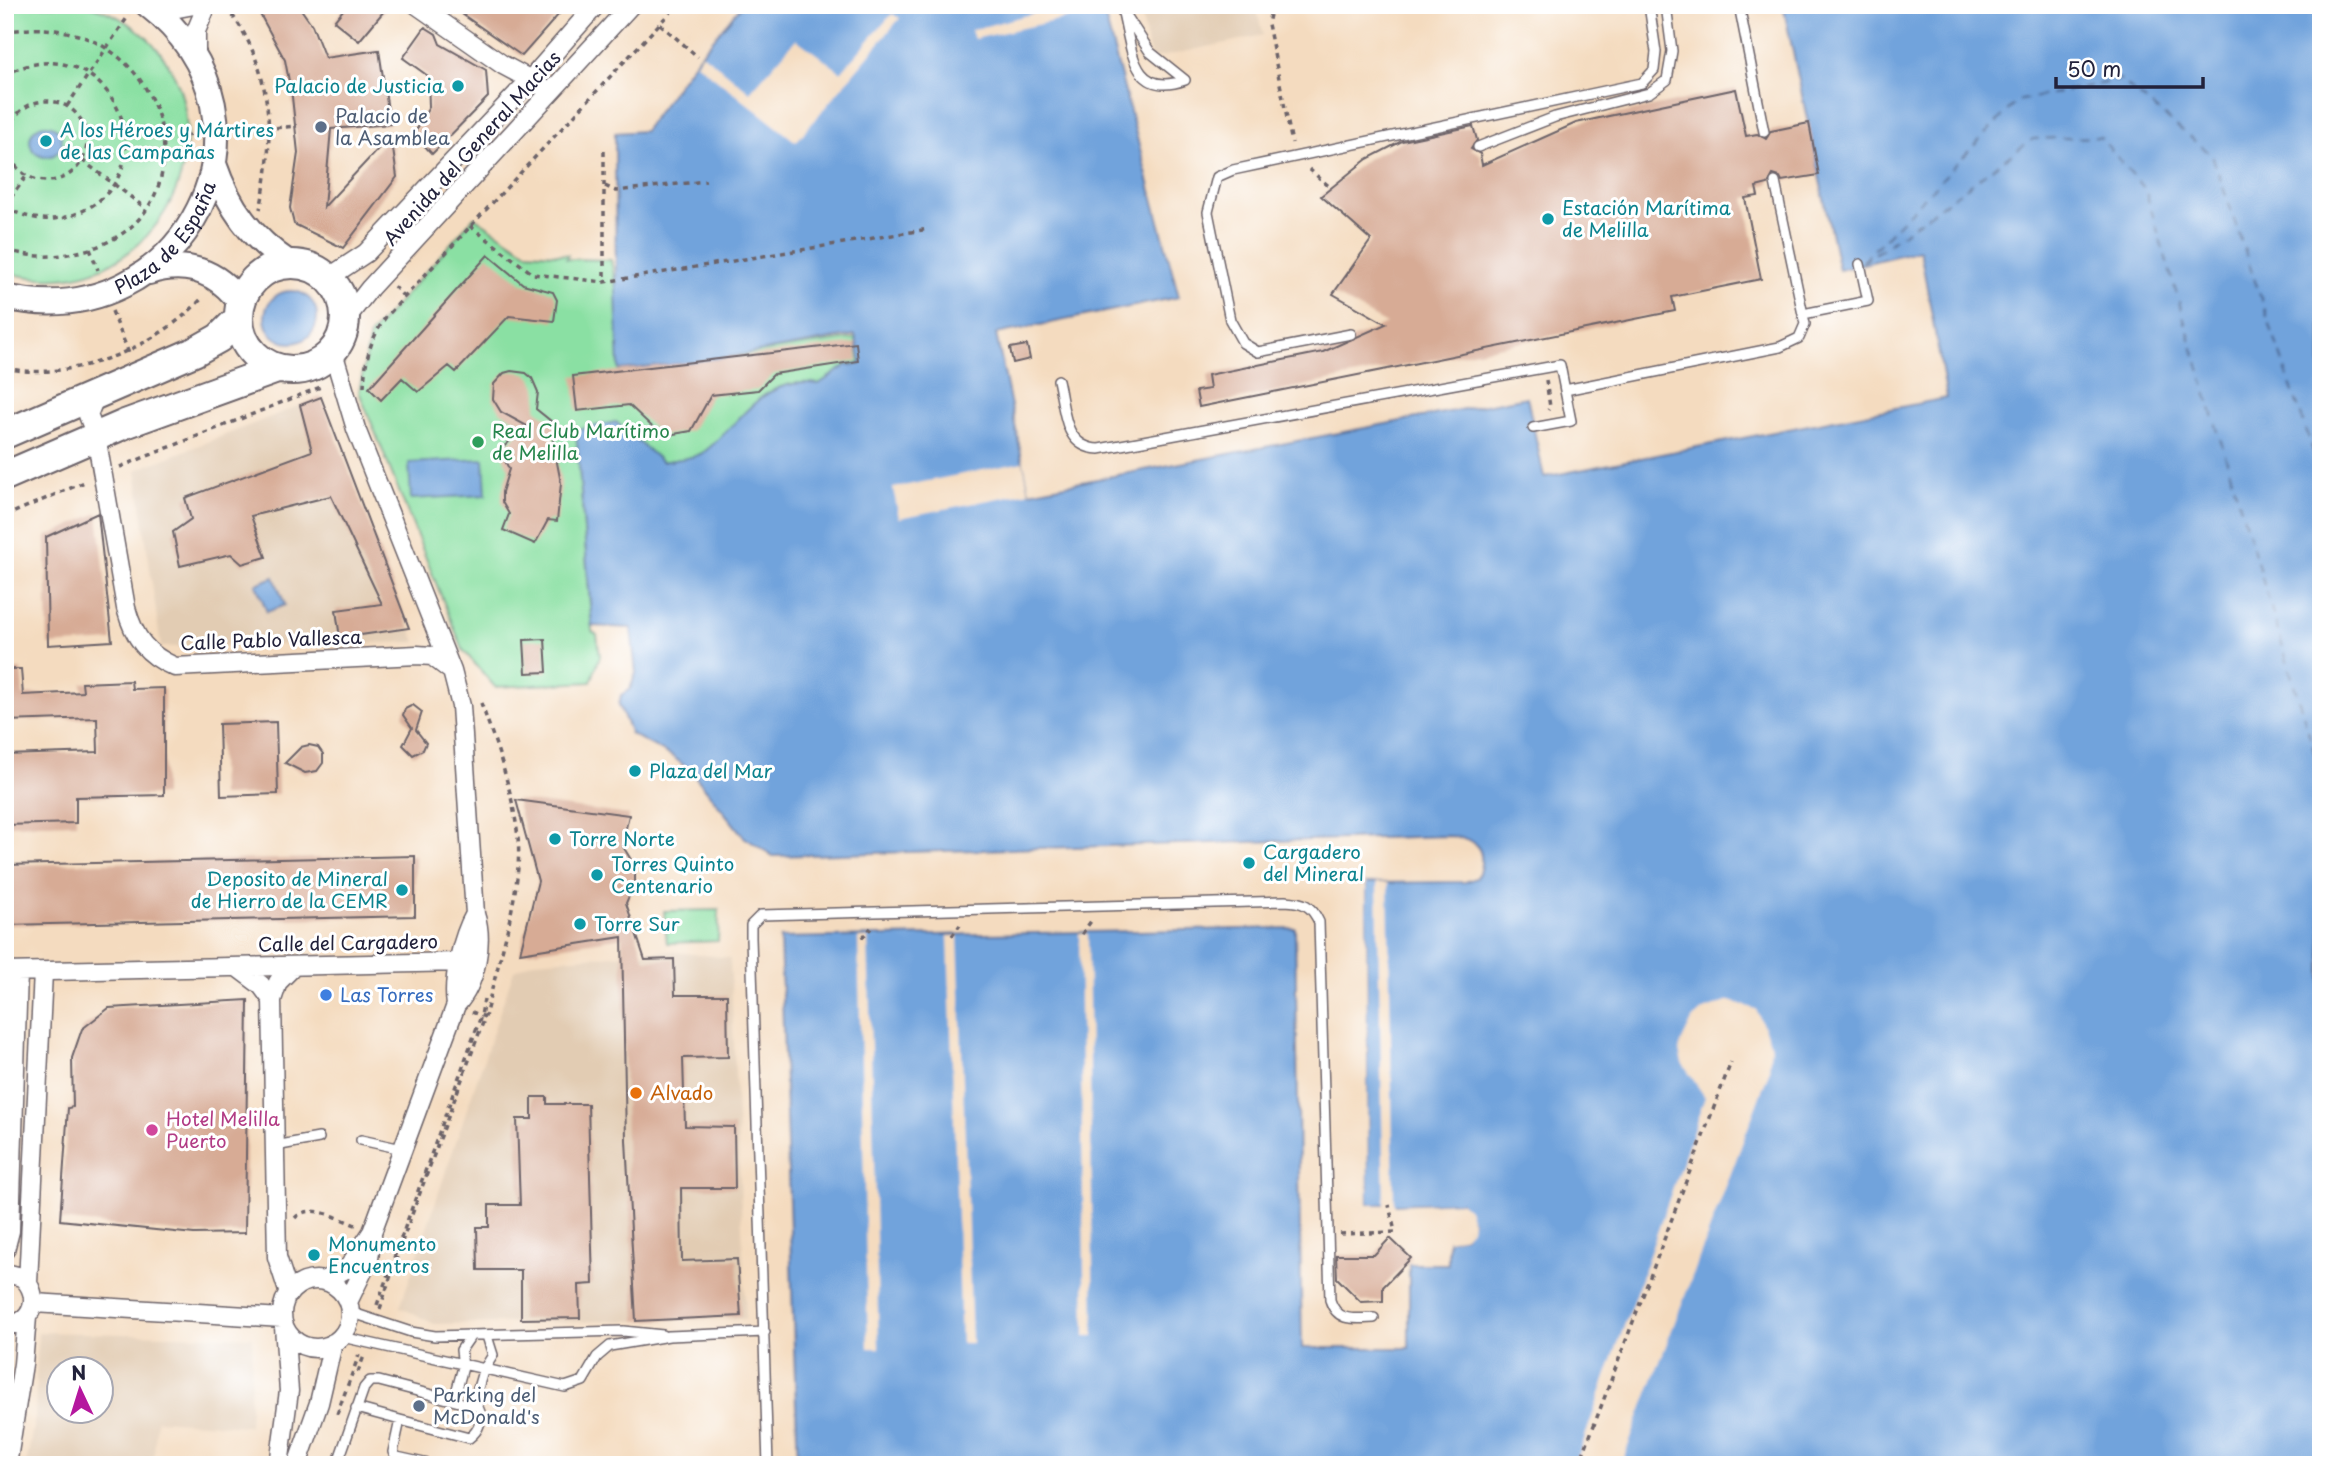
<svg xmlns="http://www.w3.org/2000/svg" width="2326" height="1470" font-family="'Playpen Sans',sans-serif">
  <rect width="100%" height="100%" fill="#fff"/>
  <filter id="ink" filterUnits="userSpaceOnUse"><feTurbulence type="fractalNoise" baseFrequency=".0143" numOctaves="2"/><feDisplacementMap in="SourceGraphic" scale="14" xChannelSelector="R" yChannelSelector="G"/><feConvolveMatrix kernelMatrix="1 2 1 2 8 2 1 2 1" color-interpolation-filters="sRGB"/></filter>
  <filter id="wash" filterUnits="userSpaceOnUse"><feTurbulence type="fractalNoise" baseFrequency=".00686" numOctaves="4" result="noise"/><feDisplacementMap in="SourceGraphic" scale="28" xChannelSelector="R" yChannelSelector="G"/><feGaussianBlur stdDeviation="1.57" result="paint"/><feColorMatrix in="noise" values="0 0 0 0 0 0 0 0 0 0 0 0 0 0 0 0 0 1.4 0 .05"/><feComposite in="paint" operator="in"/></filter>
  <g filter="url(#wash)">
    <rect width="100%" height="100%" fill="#f4dbbf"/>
    <path fill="#e2ccb3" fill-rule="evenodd" d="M1139,5H1252L1256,7L1263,35L1151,59Z
      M311,401L318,403L416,642L161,647L136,470Z
      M665,951L730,958L746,1319L434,1324L400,1307L514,970L535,961Z
      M38,1332L253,1337L249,1426L157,1420L153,1465H26L35,1417ZM60,1368H102V1410H60Z"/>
    <path fill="#8ae0a3" stroke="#56816f" stroke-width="2" d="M88,5C263,57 187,322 5,272V6Z
      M474,217L527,252L568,255L566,259L611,260L616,289L737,355L856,338L861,364L847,365L819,384C760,374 744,423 704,452C694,459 674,459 662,462L616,422L576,430L592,631L597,635L600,656L591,682L495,687L463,650L359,392L370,335Z
      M719,910L718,941L667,943L664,911Z"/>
    <path fill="#71a3dc" stroke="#4a628c" stroke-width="2" d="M742,5H1102L1179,297L996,334L1029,492L1527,397L1544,477L1947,398L1920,250L1839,270L1783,5H2321V1465H798L780,938L1295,928L1302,1348H1409V1264H1448V1240L1465,1236L1472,1220L1460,1202L1368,1205L1366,883L1465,882L1477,878C1488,851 1478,838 1449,836L773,856L744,837L691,771L672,756L631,734L619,705L621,695L630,689L636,673L631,628L592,626L576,430L616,422L662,462C674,459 695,459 704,452C743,422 761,375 819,384L847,365L861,364L855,335L700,362L619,370L616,293L615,133L644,131L698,57Z
      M30 141a16 16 0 1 1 32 0a16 16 0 1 1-32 0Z
      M265 317a26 26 0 1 1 52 0a26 26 0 1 1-52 0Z
      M484,459L486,495L411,499L409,463Z
      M274,577L285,605L267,612L256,584Z"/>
    <path fill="#f4dbbf" d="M1065,5H1102L1103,10L974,39L971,30Z
      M892,14L900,18L796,142L696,63L702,53L750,92L796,39L841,72Z
      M1023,462L1029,492L899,518L893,488Z
      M1362,883H1366L1368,1205H1384L1377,883H1388L1394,1205L1460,1202L1468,1209L1472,1220L1471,1229L1465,1236L1448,1240L1447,1237L1463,1233L1468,1227L1465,1211L1459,1206L1394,1209L1365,1206Z
      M1079,933L1088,934L1094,1336H1085Z
      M948,936H958L972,1343H961Z
      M858,938H868L879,1348H868Z
      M1730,1001L1756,1009L1771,1044L1769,1072L1621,1465H1575L1705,1097L1682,1063L1679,1051L1681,1043L1692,1020L1703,1010Z"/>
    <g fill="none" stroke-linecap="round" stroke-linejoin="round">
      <path stroke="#465c83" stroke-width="2" stroke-dasharray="9 7" stroke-linecap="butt" d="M1863,261L2017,101L2120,80L2212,155L2321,474
        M1862,263L2033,139L2100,137L2145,189L2321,774"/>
    </g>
    <g id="blocks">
      <path fill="#d7ab95" d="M255,5H298L312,25L325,58L379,50L390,124L331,129L324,207L391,135L397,177L343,248L294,224L290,208L298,153L292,97L285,60Z
        M347,5H389L359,41L334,21Z
        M449,5H523L531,13L537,5H567L522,56Z
        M425,27L436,34L440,44L486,70L488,97L432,154L414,134L429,107L428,76L403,58Z
        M1736,89L1746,136L1757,134L1766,139L1771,131L1809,123L1819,175L1782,181L1780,177L1773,175L1768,184L1756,187L1758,196L1745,198L1761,279L1672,297L1675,311L1199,407L1196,391L1210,389L1208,375L1323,352L1386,324L1333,294L1371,240L1321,196L1367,159L1402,141L1473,126L1477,140L1471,149L1480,154L1482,165L1576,123Z
        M488,255L523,284L553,292L557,300L554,321L509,316L456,372L449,366L418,392L402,378L381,400L369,388Z
        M856,343L858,361L774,374L758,390L711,395L691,431L662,436L629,405L577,411L573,376Z
        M1027,345L1030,359L1013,363L1010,348Z
        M511,371L526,373L532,378L538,392L536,409L557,426L553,442L561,483L557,521L548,520L535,544L503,530L509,514L502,502V492L509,469L500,450L527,426L501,412L493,399L494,384L504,373Z
        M321,397L409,628L340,638L336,610L382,604L331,496L251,516L266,557L242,564L231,554L180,566L173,532L191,519L185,498L312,451L300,405Z
        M98,513L112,641L48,645L46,537Z
        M545,639L547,672L526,673L524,640Z
        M5,669H21L23,695L83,692L82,683L131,681L132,689L164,688V795L76,797V823L5,825V755L98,752L97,718L5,721Z
        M413,705L422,712L416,730L426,743L423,750L413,755L403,745L412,728L403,715L405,709Z
        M276,722L278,794L221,796L219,724Z
        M309,745L318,747L323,754V763L317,771L305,773L285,763L301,747Z
        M516,800L629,815L622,845L635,866V882L626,903L645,960L674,959L675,995H727L728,1057L683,1058L685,1126L734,1127L735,1188H681L682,1261L737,1259L741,1316L636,1321L626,1140L622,937L520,953L538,881Z
        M415,856V916L5,925V865Z
        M248,1000L245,1233L194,1234L60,1220L68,1108L73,1107L72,1058L82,1029L109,1008Z
        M532,1097H547V1104H588L593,1284L579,1285L580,1318L521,1319V1270H478L477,1227H489V1205H520L517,1119H532Z
        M1390,1238L1411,1258L1383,1287V1301L1361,1302L1337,1278L1336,1255H1374Z"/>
    </g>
  </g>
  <g filter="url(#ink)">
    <use href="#blocks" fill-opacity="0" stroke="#6c6369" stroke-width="2"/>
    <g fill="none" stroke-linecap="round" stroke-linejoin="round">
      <defs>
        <path id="lane" d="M1121,5L1122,9C1132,47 1131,99 1185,80L1150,52L1122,9
          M1311,5H1368
          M1739,5L1764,132
          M1478,147L1555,117L1649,93L1667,80L1672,51L1666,5
          M1803,314L1868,301L1860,264
          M1351,334L1258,352L1243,343L1230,320L1208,212L1217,177L1233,170L1642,83L1654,70L1656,52L1649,5
          M1058,380C1065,409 1063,448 1099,449L1560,365L1571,421L1533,428
          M1565,390L1780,347L1799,338L1805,324L1775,182
          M361,1140L402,1149
          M275,1146L319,1138
          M350,1312L411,1332L435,1336L623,1331L663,1335
          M342,1337L565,1387L583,1381L597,1357L610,1346L669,1336L765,1332
          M454,1400L463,1367L461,1350L470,1337
          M473,1405L483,1371L493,1355L487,1336
          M356,1408L400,1420
          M337,1465L364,1388L370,1381H379L478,1407C484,1418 479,1431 469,1438L400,1420L393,1452L397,1457L433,1465
          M768,1465L751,938V925L761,915L1285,901C1304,902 1311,905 1319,922L1330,1300C1337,1322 1353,1319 1374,1318"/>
        <path id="street" d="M417,5L503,65L540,85
          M157,12L194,5
          M196,59V31L207,5
          M328,278L366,253L531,79L596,5
          M345,320L370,288L631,5
          M96,395L88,415L96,436L126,608C134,638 147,655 175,667L417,655L432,656L449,669
          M237,967L261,985L272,1000
          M5,972L461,962
          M456,1005C452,979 462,937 475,914
          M5,1250L10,1231L18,972
          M5,1273L22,1277C42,1295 34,1325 5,1325
          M282 1314a34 34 0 1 1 68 0a34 34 0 1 1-68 0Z
          M323,1281L348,1268L372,1232L456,1005C476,984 484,941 475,914L461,706L452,671L356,429L333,352
          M28,1283L43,972
          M289,1294L277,1257L272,1000L278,982L294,966
          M348,1302L369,1259L372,1235
          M34,1303L282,1318
          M7,1465L23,1364L27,1317
          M279,1465L289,1391L284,1327
          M297,1465L319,1403L333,1343"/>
        <g id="secondary">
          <path d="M214,164C229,208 251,238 290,264"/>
          <path d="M149,272C186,260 217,271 240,302"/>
          <path id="s1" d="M5,297C184,339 295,118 148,5"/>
        </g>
        <path id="primary" d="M239 317a53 53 0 1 1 106 0a53 53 0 1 1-106 0Z
          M5,434L194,352L219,338L238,319
          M5,476L125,424L277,369"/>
      </defs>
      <use href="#lane" stroke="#6c6369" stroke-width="12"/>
      <use href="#street" stroke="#6c6369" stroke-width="21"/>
      <use href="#secondary" stroke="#6c6369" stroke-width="28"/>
      <use href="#primary" stroke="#6c6369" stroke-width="32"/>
      <path stroke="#6c6369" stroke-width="3.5" stroke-dasharray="5 5" stroke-linecap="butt" d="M1272,5L1268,24L1292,143
        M226,7C273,64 276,140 260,209
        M660,24L698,57
        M5,32C169,0 227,220 78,252C52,258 31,258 5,249
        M5,75C109,18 179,176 73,215C50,223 26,219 5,207
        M7 141a40 40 0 1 1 80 0a40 40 0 1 1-80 0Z
        M67,106L129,15
        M5,110L14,119
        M236,131L297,126
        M165,137L193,135
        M604,151V282
        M82,160L144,207
        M1309,169L1331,188
        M605,186L616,191L706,181
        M5,206L27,175
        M470,226L533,274L604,282L929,229
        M90,249L98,270
        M394,286L404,297
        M112,311L130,356
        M5,368C71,383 159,347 203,297
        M1546,380L1550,407L1548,410
        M364,387C365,359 370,341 385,318L677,5
        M120,467L323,386
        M5,516L87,481
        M481,703C497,747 513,791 518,838C523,889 497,965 485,1017
        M1082,934L1091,921
        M952,936L960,925
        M862,938L871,928
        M295,1218C310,1202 339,1219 356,1225
        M1340,1234L1395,1232L1389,1205
        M377,1305L481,1016L484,999
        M380,1309L401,1244L485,1017L472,1012
        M358,1372L364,1356
        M337,1414L359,1355
        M1579,1465L1731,1062"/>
      <use href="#lane" stroke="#fff" stroke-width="9"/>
      <use href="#street" stroke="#fff" stroke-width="18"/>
      <use href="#secondary" stroke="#fff" stroke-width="24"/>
      <use href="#primary" stroke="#fff" stroke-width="28"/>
    </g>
  </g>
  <g fill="#0f9aa8" stroke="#fff" stroke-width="2.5">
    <circle cx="458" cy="86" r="7"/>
    <circle cx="46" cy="141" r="7"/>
    <circle cx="1548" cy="219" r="7"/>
    <circle cx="635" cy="771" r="7"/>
    <circle cx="555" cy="839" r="7"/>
    <circle cx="1249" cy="863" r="7"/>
    <circle cx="597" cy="875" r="7"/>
    <circle cx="402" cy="890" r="7"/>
    <circle cx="580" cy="924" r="7"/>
    <circle cx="314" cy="1255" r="7"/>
  </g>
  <g fill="#5c6f8a" stroke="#fff" stroke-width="2.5">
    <circle cx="321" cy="127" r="7"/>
    <circle cx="419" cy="1406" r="7"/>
  </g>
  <circle fill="#2e9e5b" stroke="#fff" stroke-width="2.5" cx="478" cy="442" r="7"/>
  <circle fill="#3f7fe0" stroke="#fff" stroke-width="2.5" cx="326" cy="995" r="7"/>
  <circle fill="#e8710a" stroke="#fff" stroke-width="2.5" cx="636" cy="1093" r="7"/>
  <circle fill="#d1479c" stroke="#fff" stroke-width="2.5" cx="152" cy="1130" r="7"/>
  <g text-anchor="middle" stroke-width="6" stroke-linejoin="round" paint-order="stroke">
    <g font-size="19" fill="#0d838f" stroke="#fff" text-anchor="start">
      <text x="444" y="93" text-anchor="end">Palacio de Justicia</text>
      <text x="60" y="137">A los Héroes y Mártires<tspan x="60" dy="22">de las Campañas</tspan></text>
      <text x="1562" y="215">Estación Marítima<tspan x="1562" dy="22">de Melilla</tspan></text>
      <text x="649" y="778">Plaza del Mar</text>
      <text x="569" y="846">Torre Norte</text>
      <text x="1263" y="859">Cargadero<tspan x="1263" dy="22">del Mineral</tspan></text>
      <text x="611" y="871">Torres Quinto<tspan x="611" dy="22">Centenario</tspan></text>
      <text x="388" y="886" text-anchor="end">Deposito de Mineral<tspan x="388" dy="22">de Hierro de la CEMR</tspan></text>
      <text x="594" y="931">Torre Sur</text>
      <text x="328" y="1251">Monumento<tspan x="328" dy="22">Encuentros</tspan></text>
    </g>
    <g font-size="19" fill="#4e5e75" stroke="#fff" text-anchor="start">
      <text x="335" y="123">Palacio de<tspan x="335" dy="22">la Asamblea</tspan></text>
      <text x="433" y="1402">Parking del<tspan x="433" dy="22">McDonald's</tspan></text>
    </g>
    <g font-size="19" fill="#22223b" stroke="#fff">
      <text transform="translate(472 148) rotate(-48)" y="7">Avenida del General Macias</text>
      <text dy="7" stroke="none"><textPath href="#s1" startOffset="186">Plaza de España</textPath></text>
      <text transform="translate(271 640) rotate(-2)" y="7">Calle Pablo Vallesca</text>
      <text transform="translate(348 943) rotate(-1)" y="7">Calle del Cargadero</text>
    </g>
    <g font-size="19" fill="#27864d" stroke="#fff" text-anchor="start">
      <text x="492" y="438">Real Club Marítimo<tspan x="492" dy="22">de Melilla</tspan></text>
    </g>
    <g font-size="19" fill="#366cbe" stroke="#fff" text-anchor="start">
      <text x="340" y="1002">Las Torres</text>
    </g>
    <g font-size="19" fill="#c56008" stroke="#fff" text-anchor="start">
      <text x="650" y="1100">Alvado</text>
    </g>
    <g font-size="19" fill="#b23c85" stroke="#fff" text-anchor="start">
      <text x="166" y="1126">Hotel Melilla<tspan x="166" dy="22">Puerto</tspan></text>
    </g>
  </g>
  <rect width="2326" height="1470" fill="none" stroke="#fff" stroke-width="28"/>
  <g transform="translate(80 1390) rotate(356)"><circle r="33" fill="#ffffff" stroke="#a7a7b1" stroke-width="2"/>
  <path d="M0-5L12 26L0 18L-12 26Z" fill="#b5179e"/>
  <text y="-10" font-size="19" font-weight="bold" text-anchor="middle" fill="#22223b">N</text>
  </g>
  <path d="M2056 77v10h147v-10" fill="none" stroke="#22223b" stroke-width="3.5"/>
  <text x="2067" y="77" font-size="21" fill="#22223b" stroke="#ffffff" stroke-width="5" paint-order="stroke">50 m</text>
</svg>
